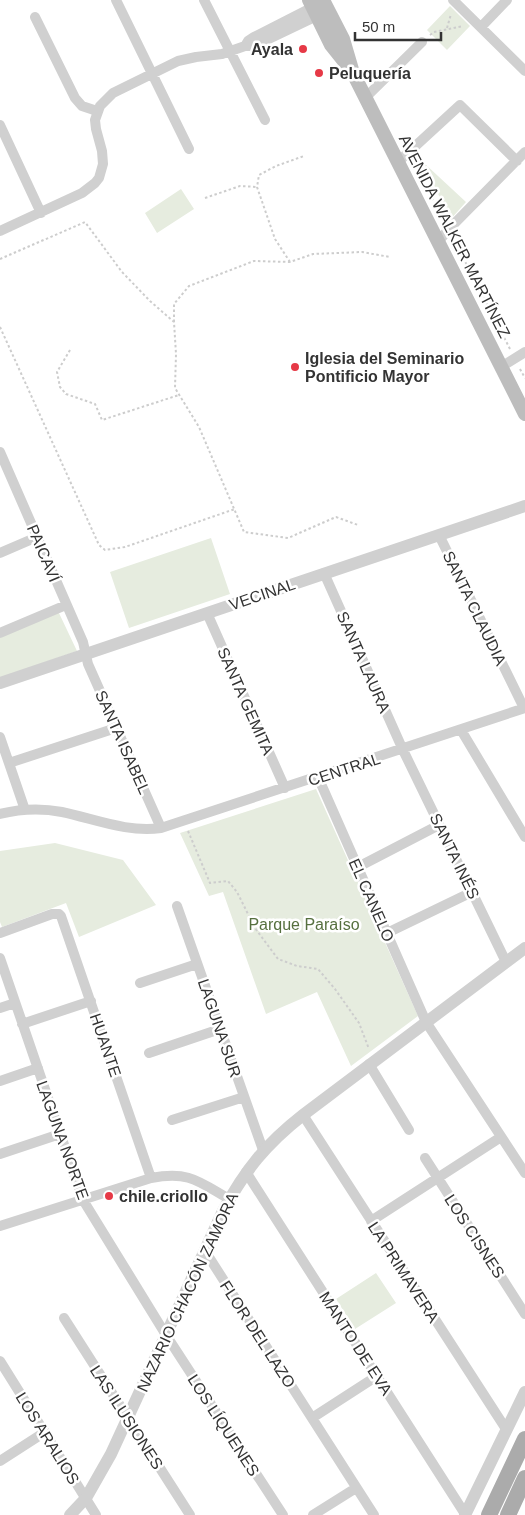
<svg xmlns="http://www.w3.org/2000/svg" width="525" height="1515" font-family="Helvetica,sans-serif">
  <rect width="100%" height="100%" fill="#fff"/>
  <path fill="#e6ecdf" d="M450,6L470,26L447,50L427,30Z
    M424,163L466,202L450,220Z
    M181,189L194,209L157,233L145,213Z
    M211,538L230,594L129,628L110,572Z
    M58,611L77,651L0,678V637Z
    M316,789L418,1016L351,1066L317,992L266,1014L223,892L209,896L180,833Z
    M55,843L123,860L156,905L79,937L66,903L2,927L0,922V851Z
    M376,1273L396,1303L355,1329L336,1299Z"/>
  <g fill="none" stroke-linecap="round" stroke-linejoin="round">
    <path stroke="#cdcdcd" stroke-width="2" stroke-dasharray="2.5 2.5" stroke-linecap="butt" d="M447,28L451,14
      M430,35L434,32L463,26
      M414,162L443,220
      M205,198L240,186L257,187
      M454,240L510,349
      M0,259L85,222L122,272L150,301L174,322L176,354L175,388L199,427L244,532L288,538L336,517L358,525
      M290,262L275,239L257,187L259,175L276,166L304,156
      M174,322V304L189,286L254,261L290,262L313,254L362,252L390,257
      M0,327L99,545L105,550L125,547L235,509
      M70,350L57,372L60,387L66,394L95,404L102,420L179,395
      M520,369L525,378
      M188,831L210,883L228,881L237,892L255,928L278,959L297,966L318,969L335,989L359,1023L369,1049"/>
    <path stroke="#d0d0d0" stroke-width="10" d="M116,0L189,149
      M204,0L265,120
      M453,0L525,71
      M35,17L75,98L82,106L97,111
      M481,27L507,0
      M245,46L248,41L254,37L317,5
      M365,98L422,42
      M0,125L41,213
      M398,162L460,105L517,161
      M0,231L82,193L95,183L99,178L103,164L102,151L96,129L95,120L100,106L113,93L178,61L196,57L222,54L245,46H254L321,14
      M438,242L448,230L525,152
      M501,367L525,352
      M0,452L83,642L88,664L161,828
      M439,535L524,708
      M0,553L37,537
      M324,573L403,750L506,962
      M207,613L285,788
      M0,633L66,605
      M461,730L525,837
      M0,737L25,810
      M9,763L116,728
      M318,777L426,1022L525,1173
      M0,814C20,809 41,808 62,812C95,819 128,833 161,828L525,708
      M358,867L439,825
      M177,906L263,1150
      M0,933L52,914H59L61,916L151,1178
      M387,933L472,892
      M0,958L83,1200L166,1335L283,1515
      M140,983L197,964
      M0,1008L15,1003
      M22,1024L91,1001
      M149,1053L220,1029
      M369,1064L409,1130
      M0,1081L38,1068
      M303,1115L506,1429
      M172,1120L244,1097
      M0,1154L60,1134
      M425,1158L525,1314
      M246,1172L465,1514
      M371,1221L501,1137
      M0,1226L151,1178C189,1171 198,1181 229,1199
      M205,1251L374,1515
      M64,1318L190,1515
      M0,1361L96,1515
      M312,1418L377,1376
      M0,1461L45,1432
      M313,1515L356,1488"/>
    <path stroke="#d0d0d0" stroke-width="12" d="M0,683L525,506
      M70,1515L86,1498L111,1454L223,1211C245,1170 266,1144 303,1115L525,948
      M465,1515L525,1392"/>
    <path stroke="#bdbdbd" stroke-width="14" d="M309,0L331,45L351,70
      M323,0L343,39L353,73L525,414"/>
    <path stroke="#ababab" stroke-width="16" d="M489,1515L525,1439
      M508,1515L525,1478"/>
  </g>
  <g fill="#e63946" stroke="#fff" stroke-width="2">
    <circle cx="303" cy="49" r="5"/>
    <circle cx="319" cy="73" r="5"/>
    <circle cx="295" cy="367" r="5"/>
    <circle cx="109" cy="1196" r="5"/>
  </g>
  <g text-anchor="middle" stroke-width="5" stroke-linejoin="round" paint-order="stroke">
    <g font-size="16" font-weight="bold" fill="#333" stroke="#fff" text-anchor="start">
      <text x="293" y="55" text-anchor="end">Ayala</text>
      <text x="329" y="79">Peluquería</text>
      <text x="305" y="364">Iglesia del Seminario<tspan x="305" dy="18">Pontificio Mayor</tspan></text>
      <text x="119" y="1202">chile.criollo</text>
    </g>
    <g font-size="16" fill="#333" stroke="#fff">
      <text transform="translate(455 236) rotate(63)" y="6">AVENIDA WALKER MARTÍNEZ</text>
      <text transform="translate(44 553) rotate(67)" y="6">PAICAVÍ</text>
      <text transform="translate(262 594) rotate(-19)" y="6">VECINAL</text>
      <text transform="translate(475 608) rotate(64)" y="6">SANTA CLAUDIA</text>
      <text transform="translate(364 662) rotate(66)" y="6">SANTA LAURA</text>
      <text transform="translate(246 701) rotate(66)" y="6">SANTA GEMITA</text>
      <text transform="translate(123 742) rotate(66)" y="6">SANTA ISABEL</text>
      <text transform="translate(344 769) rotate(-18)" y="6">CENTRAL</text>
      <text transform="translate(455 856) rotate(64)" y="6">SANTA INÉS</text>
      <text transform="translate(372 900) rotate(66)" y="6">EL CANELO</text>
      <text transform="translate(220 1028) rotate(71)" y="6">LAGUNA SUR</text>
      <text transform="translate(106 1045) rotate(71)" y="6">HUANTE</text>
      <text transform="translate(63 1140) rotate(70)" y="6">LAGUNA NORTE</text>
      <text transform="translate(475 1236) rotate(57)" y="6">LOS CISNES</text>
      <text transform="translate(404 1272) rotate(57)" y="6">LA PRIMAVERA</text>
      <text transform="translate(187 1292) rotate(-65)" y="6">NAZARIO CHACÓN ZAMORA</text>
      <text transform="translate(258 1334) rotate(57)" y="6">FLOR DEL LAZO</text>
      <text transform="translate(356 1343) rotate(57)" y="6">MANTO DE EVA</text>
      <text transform="translate(127 1417) rotate(57)" y="6">LAS ILUSIONES</text>
      <text transform="translate(224 1425) rotate(57)" y="6">LOS LÍQUENES</text>
      <text transform="translate(48 1438) rotate(58)" y="6">LOS ARALIOS</text>
    </g>
    <g font-size="16" fill="#56703f" stroke="#fff">
      <text x="304" y="930">Parque Paraíso</text>
    </g>
  </g>
  <path d="M355 32v8h86v-8" fill="none" stroke="#333333" stroke-width="2.5"/>
  <text x="362" y="32" font-size="15" fill="#333333" stroke="#ffffff" stroke-width="4" paint-order="stroke">50 m</text>
</svg>
